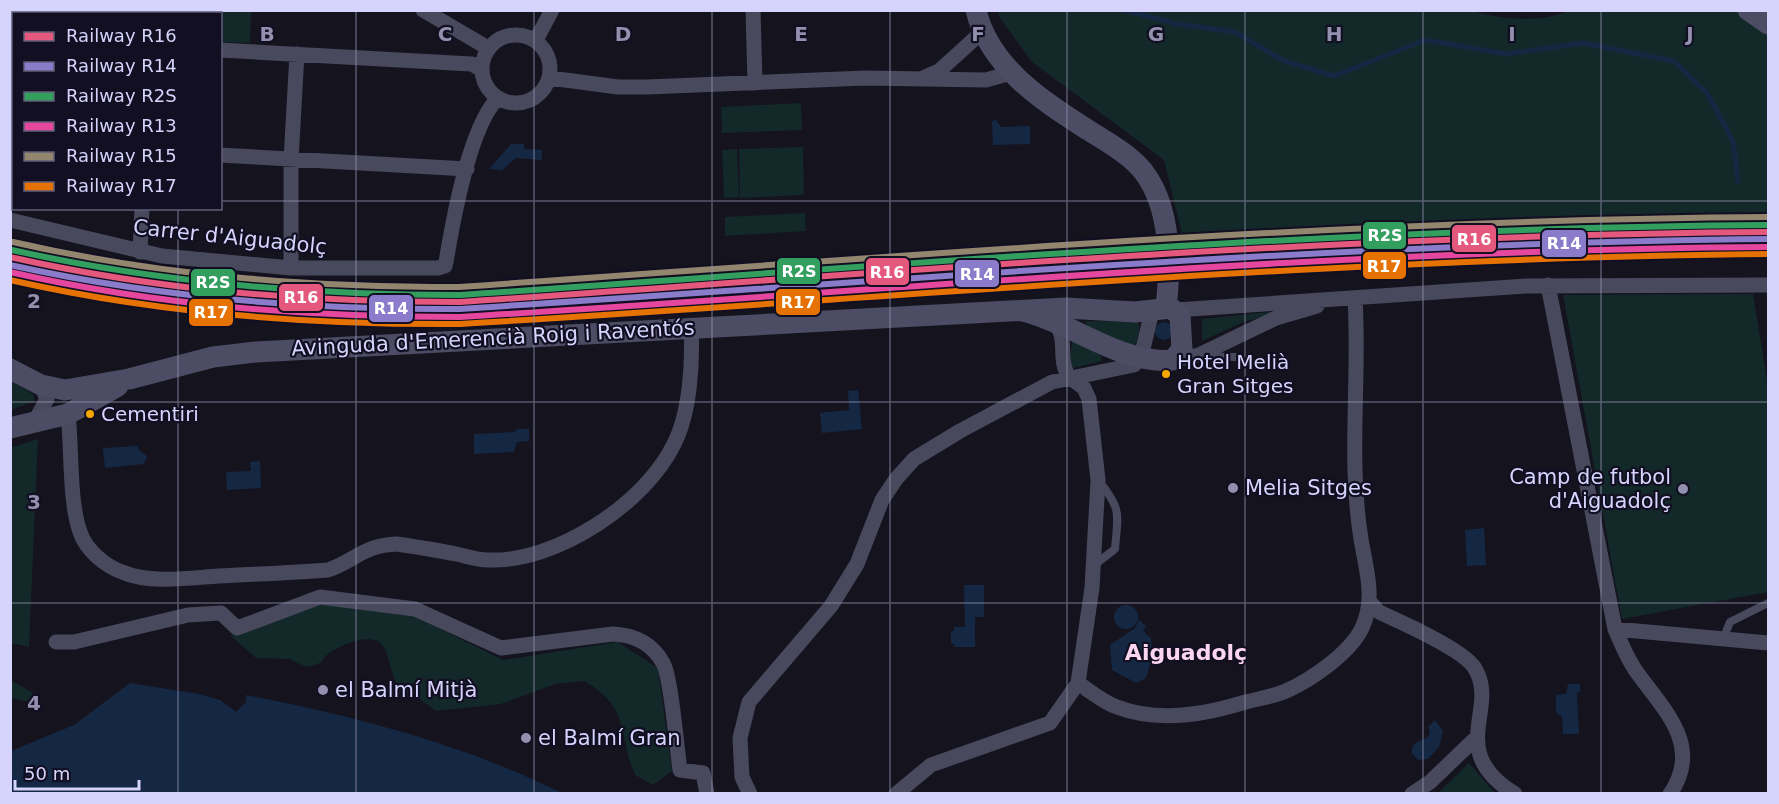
<svg xmlns="http://www.w3.org/2000/svg" width="1779" height="804" font-family="'DejaVu Sans',sans-serif">
  <rect width="100%" height="100%" fill="#15131e"/>
  <path fill="#132828" d="M1468,10C1501,19 1539,24 1571,10L1768,11V227L1565,221L1184,242L1164,160L1032,62L1000,18L998,11Z
    M94,11H251L250,43L221,42L220,14H100Z
    M801,103L802,130L722,133L721,107Z
    M803,147L804,195L740,198L739,149Z
    M737,149L739,197L724,198L722,150Z
    M805,213L806,231L725,236V217Z
    M1753,294L1768,386V592L1622,619L1563,295Z
    M1279,311L1241,323L1202,341V319Z
    M1088,321L1138,322C1141,329 1137,342 1133,347L1088,328L1085,322Z
    M1072,341L1101,355L1102,361L1073,368L1070,363Z
    M11,381L33,394L35,401L11,410Z
    M38,439V438L29,647L11,643L10,448Z
    M323,601L412,615L503,660L618,642L658,668L672,771L653,785L635,775C617,732 632,709 584,681L555,684L501,704L436,711L417,697L401,693C392,680 390,655 382,645C370,631 337,646 326,656C322,659 324,661 320,663C316,665 310,666 306,667L289,659L256,658L230,635Z
    M11,680L38,696L28,702L11,698Z
    M1469,763L1495,793H1438Z"/>
  <path fill="#142844" d="M996,120L1001,127L1030,126V144L993,145L992,121Z
    M511,144H524V149L542,150V160L516,158L502,170L489,169Z
    M1155 331a9 9 0 1 1 18 0a9 9 0 1 1-18 0Z
    M858,390L862,429L822,433L820,413L849,410L848,391Z
    M517,429H529V441L517,442L514,452L474,454V434L514,432Z
    M138,446L139,450L147,456L144,464L105,468L103,448Z
    M260,461L261,488L227,490L226,472L251,471L250,462Z
    M1484,528L1486,565L1467,566L1465,530Z
    M964,585H984V617H975V647H955L954,644L951,643V631H954V627H965Z
    M1114 617a12 12 0 1 1 24 0a12 12 0 1 1-24 0Z
    M1139,620L1146,626L1143,631L1151,638L1152,656L1146,678L1136,683L1112,670L1110,645L1135,628Z
    M130,683L199,694L220,700L236,712L246,702V695C354,716 463,744 562,793H11V751L74,725Z
    M1568,684H1580V692L1577,693L1579,734H1563L1562,717L1556,712V695L1566,694Z
    M1435,720L1443,731L1439,747L1428,759L1418,760L1412,753C1411,741 1420,742 1428,737L1430,731L1428,727Z"/>
  <g fill="none" stroke-linecap="round" stroke-linejoin="round">
    <path stroke="#142844" stroke-width="5" d="M1124,10L1177,24L1235,32L1284,61L1334,76L1425,40L1507,54L1584,43L1674,61L1707,93L1733,141L1738,181"/>
    <path stroke="#49495e" stroke-width="8" d="M1203,356L1235,357
      M1093,566L1115,549C1118,513 1122,510 1099,481
      M1723,639L1730,622L1768,603"/>
    <path stroke="#49495e" stroke-width="15" d="M68,10L76,14
      M423,10L488,48
      M753,10L755,83
      M482 69a34 34 0 1 1 68 0a34 34 0 1 1-68 0Z
      M536,40L552,10
      M220,50L472,64L482,70
      M925,77L939,71L983,31
      M550,78L618,87H647L865,78L986,80L1011,73
      M10,94L14,89
      M220,155L467,169
      M10,220L162,256L291,268H438L445,266L446,262C453,220 469,129 497,99
      M140,252L142,208
      M291,268V160L297,54
      M1548,285L1615,629C1621,643 1627,658 1636,671C1662,708 1704,745 1670,794
      M1176,310L1527,286L1768,285
      M1055,321C1069,342 1057,359 1069,377
      M1173,360L1199,355L1276,318L1317,306
      M68,414C72,449 69,501 80,532C86,550 105,566 122,572C150,584 189,578 218,576C255,574 291,573 328,570C356,560 364,545 397,544C417,547 437,550 456,554C466,556 477,560 488,560C555,563 645,504 674,444C690,413 693,362 691,327
      M35,421L47,399L41,385
      M1370,602L1379,612C1401,622 1462,649 1474,667C1501,708 1444,750 1515,794
      M1615,629L1768,643
      M56,642H74L188,615L221,613L237,628L320,597L415,609L501,648L613,634C634,635 652,643 663,663C671,676 677,750 680,770L703,773L707,794
      M1078,683C1090,691 1103,702 1117,707C1156,722 1203,715 1242,703C1256,699 1272,697 1286,691C1311,680 1350,653 1362,628C1376,598 1366,570 1361,539C1348,459 1360,378 1355,298
      M750,794L742,777L740,738L749,702L831,606L857,564L882,500L896,479L914,459L960,431L1052,382L1134,365L1141,357L1152,311
      M896,794L931,765L1050,723L1078,683L1092,588L1098,480L1089,399L1084,388L1069,377
      M1412,794L1430,782L1476,738"/>
    <path stroke="#4c4d64" stroke-width="21" d="M976,10C989,67 1043,101 1088,130C1107,142 1129,154 1143,171C1171,207 1171,265 1166,308
      M1748,10L1768,24
      M10,369L41,385L65,390L129,379L213,357L256,352L1066,308L1135,312L1171,308L1180,316L1182,349L1173,360C1121,365 1073,323 1023,311
      M10,428L68,414L118,386"/>
    <defs>
      <path id="rail-1" d="M10,257C159,291 308,302 460,302C896,272 1331,235 1768,232"/>
      <path id="rail-2" d="M10,265C159,298 308,310 460,309C896,281 1331,243 1768,239"/>
      <path id="rail-3" d="M12,250C160,283 308,295 460,295C895,265 1331,228 1768,225"/>
      <path id="rail-4" d="M10,272C159,306 308,317 460,317C896,290 1331,250 1768,247"/>
      <path id="rail-5" d="M13,242C161,276 308,287 459,287C895,257 1331,220 1768,217"/>
      <path id="rail-6" d="M10,280C159,314 308,325 460,324C896,298 1331,258 1768,254"/>
    </defs>
    <use href="#rail-1" stroke="#120f22" stroke-width="10"/>
    <use href="#rail-2" stroke="#120f22" stroke-width="10"/>
    <use href="#rail-3" stroke="#120f22" stroke-width="10"/>
    <use href="#rail-4" stroke="#120f22" stroke-width="10"/>
    <use href="#rail-5" stroke="#120f22" stroke-width="10"/>
    <use href="#rail-6" stroke="#120f22" stroke-width="10"/>
    <use href="#rail-1" stroke="#e3587c" stroke-width="6"/>
    <use href="#rail-2" stroke="#8a7cca" stroke-width="6"/>
    <use href="#rail-3" stroke="#339f5f" stroke-width="6"/>
    <use href="#rail-4" stroke="#e6479e" stroke-width="6"/>
    <use href="#rail-5" stroke="#93866e" stroke-width="6"/>
    <use href="#rail-6" stroke="#e77204" stroke-width="6"/>
  </g>
  <path fill="none" stroke="#9290ae" stroke-width="1.5" stroke-opacity="0.55" d="M178,10V14M356,10V794M534,10V794M712,10V794M890,10V794M1067,10V794M1245,10V794M1423,10V794M1601,10V794M10,201H14M220,201H1768M178,208V794M10,402H1768M10,603H1768"/>
  <g fill="#f7a600" stroke="#120f22" stroke-width="2">
    <circle cx="1166" cy="374" r="5"/>
    <circle cx="90" cy="414" r="5"/>
  </g>
  <g fill="#9290ae" stroke="#120f22" stroke-width="2">
    <circle cx="1233" cy="488" r="6"/>
    <circle cx="1683" cy="489" r="6"/>
    <circle cx="323" cy="690" r="6"/>
    <circle cx="526" cy="738" r="6"/>
  </g>
  <g text-anchor="middle" stroke-width="4.5" stroke-linejoin="round" paint-order="stroke">
    <g font-size="20" fill="#d6d4fc" stroke="#120f22" text-anchor="start">
      <text x="1177" y="369">Hotel Melià<tspan x="1177" dy="24">Gran Sitges</tspan></text>
      <text x="101" y="421">Cementiri</text>
    </g>
    <g font-size="21" fill="#d6d4fc" stroke="#120f22">
      <text transform="translate(230 237) rotate(6)" y="7">Carrer d'Aiguadolç</text>
      <text transform="translate(493 338) rotate(-3)" y="7">Avinguda d'Emerencià Roig i Raventós</text>
    </g>
    <g font-size="21" fill="#d6d4fc" stroke="#120f22" text-anchor="start">
      <text x="1671" y="484" text-anchor="end">Camp de futbol<tspan x="1671" dy="24">d'Aiguadolç</tspan></text>
      <text x="1245" y="495">Melia Sitges</text>
      <text x="335" y="697">el Balmí Mitjà</text>
      <text x="538" y="745">el Balmí Gran</text>
    </g>
    <g font-size="22" font-weight="bold" fill="#fcd5f0" stroke="#120f22">
      <text x="1186" y="660">Aiguadolç</text>
    </g>
  </g>
  <g font-size="20" text-anchor="middle" font-weight="bold" fill="#9290ae" stroke="#120f22" stroke-width="4.5" stroke-linejoin="round" paint-order="stroke">
    <text x="267" y="41">B</text>
    <text x="445" y="41">C</text>
    <text x="623" y="41">D</text>
    <text x="801" y="41">E</text>
    <text x="978" y="41">F</text>
    <text x="1156" y="41">G</text>
    <text x="1334" y="41">H</text>
    <text x="1512" y="41">I</text>
    <text x="1690" y="41">J</text>
    <text x="34" y="308">2</text>
    <text x="34" y="509">3</text>
    <text x="34" y="710">4</text>
  </g>
  <g stroke="#120f22" stroke-width="2">
    <rect x="1362" y="221" width="45" height="29" rx="6" fill="#339f5f"/>
    <rect x="1451" y="224" width="46" height="29" rx="6" fill="#e3587c"/>
    <rect x="1541" y="229" width="46" height="29" rx="6" fill="#8a7cca"/>
    <rect x="1362" y="251" width="45" height="29" rx="6" fill="#e77204"/>
    <rect x="776" y="257" width="45" height="28" rx="6" fill="#339f5f"/>
    <rect x="865" y="257" width="45" height="29" rx="6" fill="#e3587c"/>
    <rect x="954" y="259" width="46" height="29" rx="6" fill="#8a7cca"/>
    <rect x="190" y="268" width="46" height="29" rx="6" fill="#339f5f"/>
    <rect x="278" y="283" width="46" height="29" rx="6" fill="#e3587c"/>
    <rect x="775" y="288" width="46" height="28" rx="6" fill="#e77204"/>
    <rect x="368" y="294" width="46" height="29" rx="6" fill="#8a7cca"/>
    <rect x="188" y="298" width="46" height="29" rx="6" fill="#e77204"/>
  </g>
  <g font-size="16" text-anchor="middle" font-weight="bold" fill="#fff">
    <text x="1385" y="241">R2S</text>
    <text x="1474" y="245">R16</text>
    <text x="1564" y="249">R14</text>
    <text x="1384" y="272">R17</text>
    <text x="799" y="277">R2S</text>
    <text x="887" y="278">R16</text>
    <text x="977" y="280">R14</text>
    <text x="213" y="288">R2S</text>
    <text x="301" y="303">R16</text>
    <text x="798" y="308">R17</text>
    <text x="391" y="314">R14</text>
    <text x="211" y="318">R17</text>
  </g>
  <rect width="1779" height="804" fill="none" stroke="#d6d4fc" stroke-width="24"/>
  <rect x="12" y="12" width="210" height="198" fill="#120f22" stroke="#605e79" stroke-width="1.5"/>
  <rect x="24" y="32" width="30" height="9" fill="#e3587c" stroke="#605e79" stroke-width="1.5"/>
  <text x="66" y="42" font-size="18" fill="#d6d4fc">Railway R16</text>
  <rect x="24" y="62" width="30" height="9" fill="#8a7cca" stroke="#605e79" stroke-width="1.5"/>
  <text x="66" y="72" font-size="18" fill="#d6d4fc">Railway R14</text>
  <rect x="24" y="92" width="30" height="9" fill="#339f5f" stroke="#605e79" stroke-width="1.5"/>
  <text x="66" y="102" font-size="18" fill="#d6d4fc">Railway R2S</text>
  <rect x="24" y="122" width="30" height="9" fill="#e6479e" stroke="#605e79" stroke-width="1.5"/>
  <text x="66" y="132" font-size="18" fill="#d6d4fc">Railway R13</text>
  <rect x="24" y="152" width="30" height="9" fill="#93866e" stroke="#605e79" stroke-width="1.5"/>
  <text x="66" y="162" font-size="18" fill="#d6d4fc">Railway R15</text>
  <rect x="24" y="182" width="30" height="9" fill="#e77204" stroke="#605e79" stroke-width="1.5"/>
  <text x="66" y="192" font-size="18" fill="#d6d4fc">Railway R17</text>
  <path d="M15 780v9h124v-9" fill="none" stroke="#d6d4fc" stroke-width="3"/>
  <text x="24" y="780" font-size="18" fill="#d6d4fc" stroke="#120f22" stroke-width="4.5" paint-order="stroke">50 m</text>
</svg>
